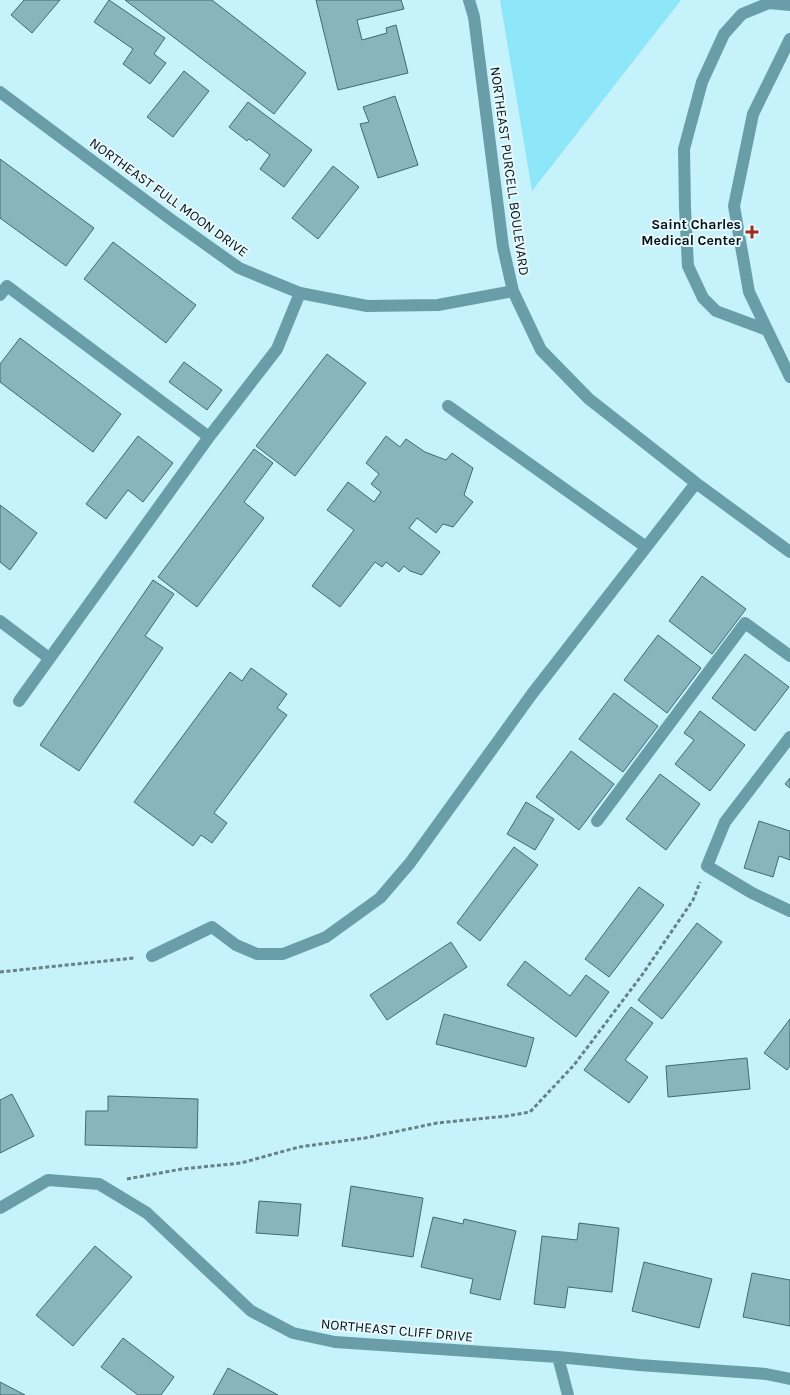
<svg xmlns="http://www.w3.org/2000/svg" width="790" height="1395" font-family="Karla,sans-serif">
  <rect width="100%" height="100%" fill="#c5f2fb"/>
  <path fill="#8ee6f9" d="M500,0H681L532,191Z"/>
  <path fill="#88b4bd" stroke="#416a73" d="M24,0H60L32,33L11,15Z
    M109,0L165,38L154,54L166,63L150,84L123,64L133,49L94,22Z
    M125,0H212L306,73L274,114Z
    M316,0H401L404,9L357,20L362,40L387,33L386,28L396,25L408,73L338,90Z
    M184,71L209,91L173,137L147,117Z
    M395,96L418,165L378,178L360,124L369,122L363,107Z
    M248,102L312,150L284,187L260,169L270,155L249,139L247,141L229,127Z
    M0,159L94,228L66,266L0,218Z
    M333,166L359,187L318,239L292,218Z
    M113,242L196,305L166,343L84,279Z
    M20,338L121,414L93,452L0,382V364Z
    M327,354L366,383L295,476L256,446Z
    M184,362L222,390L207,410L169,382Z
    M138,436L173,463L143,502L128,490L106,519L86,504Z
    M386,436L400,447L406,439L425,452L446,460L452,453L473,468L464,495L473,502L453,527L443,524L436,533L417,518L409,528L440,552L422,575L410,571L404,566L399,572L386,562L382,567L375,562L340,607L312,586L354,530L327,510L348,482L374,502L381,492L371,484L379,474L366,463Z
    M254,449L273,463L244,502L264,518L197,607L158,577Z
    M0,505L37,533L10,570L0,562Z
    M702,576L746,609L712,654L669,621Z
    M153,580L174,594L145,636L163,648L79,771L40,745Z
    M658,635L701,668L667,713L624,680Z
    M745,654L789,687L755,731L712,698Z
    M251,668L287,694L277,708L287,715L214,813L227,823L212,843L201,835L193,846L134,802L230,672L242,681Z
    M614,693L658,726L623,772L579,739Z
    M700,711L745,745L710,791L675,764L694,740L684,733Z
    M571,751L614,784L579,830L536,797Z
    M660,774L700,804L666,850L626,819Z
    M790,778V788L785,784Z
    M526,802L554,819L535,850L507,834Z
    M759,821L790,831V860L779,856L773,877L744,868Z
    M514,847L538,865L480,941L457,923Z
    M639,887L664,905L609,977L585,959Z
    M697,923L722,942L662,1019L638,1000Z
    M451,942L467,967L387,1020L370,995Z
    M525,961L570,996L586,975L609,992L576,1037L507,985Z
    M631,1007L653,1023L625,1060L648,1077L629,1103L584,1070Z
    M444,1014L534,1038L526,1067L436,1044Z
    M790,1019V1066L787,1070L764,1053Z
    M747,1058L750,1089L668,1097L666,1066Z
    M12,1094L34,1136L0,1153V1100Z
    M108,1096L198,1099L197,1148L85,1145L86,1111H108Z
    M351,1186L423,1198L413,1257L342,1246Z
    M259,1201L301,1204L298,1236L256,1233Z
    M433,1217L463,1224L464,1219L516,1231L500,1300L470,1293L473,1279L421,1267Z
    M579,1223L619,1228L612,1292L568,1287L565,1308L534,1304L542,1236L577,1240Z
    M95,1246L132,1277L73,1346L36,1315Z
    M644,1262L712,1279L699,1328L632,1311Z
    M752,1273L790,1280V1326L743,1317Z
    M123,1338L174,1377L161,1395H138L101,1367Z
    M228,1368L278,1395H213Z
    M0,1382L25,1395H0Z"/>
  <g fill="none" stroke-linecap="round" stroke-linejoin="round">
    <path stroke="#648288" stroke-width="3" stroke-dasharray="4 2.5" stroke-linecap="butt" d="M0,972L134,958
      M127,1179L182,1169L241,1163L299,1147L365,1138L437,1123L507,1116L530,1112L574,1065L642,975L693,900L700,882"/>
    <path stroke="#699ea9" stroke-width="12" d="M469,0L474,17L503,247L513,291L541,350L589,399L696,483L790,552
      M790,39L753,114L734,206L749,292L790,377
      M0,92L173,221L239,268L300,293L367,306L438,305L513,291
      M0,295L7,286L209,437
      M767,330L716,311L703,298L688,266L685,208L684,149L702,82L724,34L742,14L769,3L790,5
      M448,406L646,547
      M0,621L49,658
      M19,701L209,437L277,349L300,293
      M790,737L725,822L707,866L752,893L790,911
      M597,821L745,623L790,656
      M152,956L212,927L236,945L257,954H283L326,937L380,898L410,863L532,694L696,483
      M0,1208L48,1180L99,1184L147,1213L251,1311L293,1333L335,1342L558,1357L639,1365L766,1374L790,1379
      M558,1357L568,1395"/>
  </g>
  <path fill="#9a311d" stroke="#e8f9fd" stroke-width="2" d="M749.5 224.5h5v5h5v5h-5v5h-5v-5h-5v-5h5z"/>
  <g text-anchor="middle" stroke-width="4" stroke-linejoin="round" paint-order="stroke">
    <g font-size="14" fill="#021114" stroke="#e8f9fd">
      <text transform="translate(510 171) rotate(82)" y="5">NORTHEAST PURCELL BOULEVARD</text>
      <text transform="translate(169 197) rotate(36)" y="5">NORTHEAST FULL MOON DRIVE</text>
      <text transform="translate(397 1330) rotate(5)" y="5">NORTHEAST CLIFF DRIVE</text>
    </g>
    <g font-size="14" font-weight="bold" fill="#021114" stroke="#e8f9fd" text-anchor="end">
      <text x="741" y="229">Saint Charles<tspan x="741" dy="16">Medical Center</tspan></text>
    </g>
  </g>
</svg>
